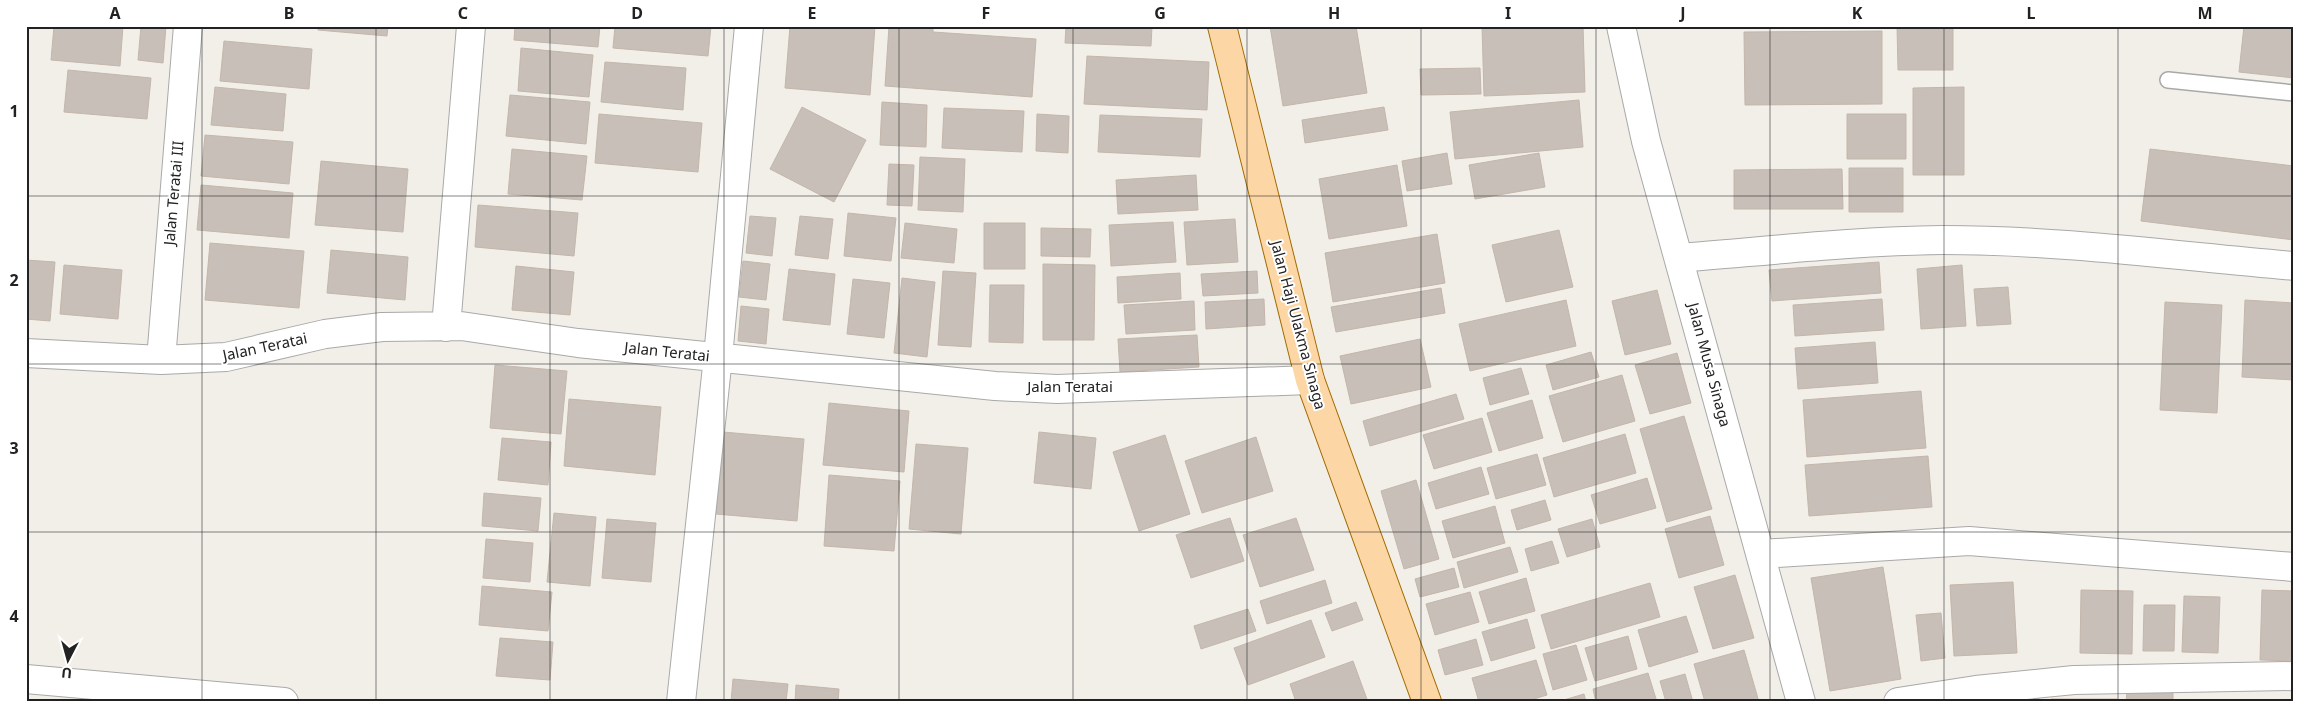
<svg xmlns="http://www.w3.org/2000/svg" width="2320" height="728" font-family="'Noto Sans',sans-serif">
  <rect width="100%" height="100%" fill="#f2efe9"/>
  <path fill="#c7bfb8" stroke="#c4b6ab" d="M54,26H123L120,66L51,60Z
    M141,26H166L163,63L138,60Z
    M318,26H388L387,36L318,30Z
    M515,26H600L598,47L514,40Z
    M615,26H711L708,56L613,48Z
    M790,26H875L870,95L785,88Z
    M889,26H933V32L1036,39L1032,97L885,86Z
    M1066,26H1152L1151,46L1065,43Z
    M1270,26H1356L1367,93L1283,106Z
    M1482,26H1583L1585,92L1484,96Z
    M1897,26H1953V70H1898Z
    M2244,26H2294V78L2239,72Z
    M1882,31V104L1745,105L1744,32Z
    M224,41L312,49L309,89L220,81Z
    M521,48L593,55L589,97L518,91Z
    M1087,56L1209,62L1207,110L1084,104Z
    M605,62L686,68L683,110L601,102Z
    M1480,68L1481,94L1421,95L1420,69Z
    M68,70L151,78L147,119L64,112Z
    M215,87L286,94L283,131L211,125Z
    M1964,87V175H1913V88Z
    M510,95L590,102L586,144L506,136Z
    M1579,100L1583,147L1455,159L1450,112Z
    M882,102L927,105L926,147L880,145Z
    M802,107L866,140L834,202L770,169Z
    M1384,107L1388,130L1305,143L1302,120Z
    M944,108L1024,111L1022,152L942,148Z
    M599,114L702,123L698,172L595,163Z
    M1037,114L1069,116L1068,153L1036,151Z
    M1847,114H1906V159H1847Z
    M1100,115L1202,119L1200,157L1098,152Z
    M205,135L293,142L289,184L201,176Z
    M512,149L587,156L582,200L508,194Z
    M2150,149L2294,166V240L2141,221Z
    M1447,153L1452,184L1407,191L1402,161Z
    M1539,153L1545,187L1475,199L1469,165Z
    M920,157L965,159L963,212L918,210Z
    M321,161L408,169L403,232L315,225Z
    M889,164L914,165L912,206L887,205Z
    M1397,165L1407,226L1329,239L1319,179Z
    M1849,168H1903V212H1849Z
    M1842,169L1843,209H1734V170Z
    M1196,175L1198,210L1118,214L1116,180Z
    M201,185L293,193L289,238L197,230Z
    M478,205L578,213L574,256L475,247Z
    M848,213L896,218L891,261L844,256Z
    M750,216L776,218L772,256L746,253Z
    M800,216L833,219L828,259L795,255Z
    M1235,219L1238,262L1187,265L1184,222Z
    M1173,222L1176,262L1111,266L1109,225Z
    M905,223L957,229L954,263L901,258Z
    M984,223H1025V269H984Z
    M1041,228L1091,229L1090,257L1041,256Z
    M1559,230L1573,287L1506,302L1492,245Z
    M1437,234L1445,283L1333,302L1325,253Z
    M210,243L304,251L299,308L205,300Z
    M331,250L408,257L405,300L327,293Z
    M26,260L55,262L50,321L26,319Z
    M743,261L770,264L766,300L739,297Z
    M1879,262L1881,293L1772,301L1769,270Z
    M1043,264L1095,265L1094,340H1043Z
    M64,265L122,270L118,319L60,314Z
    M1962,265L1966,326L1921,329L1917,269Z
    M516,266L574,272L570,315L512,310Z
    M789,269L835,274L830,325L783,320Z
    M943,271L976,273L971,347L938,345Z
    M1257,271L1258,293L1203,296L1201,274Z
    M1180,273L1181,299L1118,303L1117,277Z
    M902,278L935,282L927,357L894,353Z
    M853,279L890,283L884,338L847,334Z
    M990,285H1024L1023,343L989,342Z
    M2008,287L2011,324L1977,326L1974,289Z
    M1441,288L1445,313L1336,332L1331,307Z
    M1657,290L1671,344L1625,355L1612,301Z
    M1264,299L1265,325L1206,329L1205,302Z
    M1882,299L1884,330L1795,336L1793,305Z
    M1566,300L1576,346L1470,371L1459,324Z
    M2245,300L2294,303V380L2242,377Z
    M1194,301L1195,330L1126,334L1124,305Z
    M2165,302L2222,305L2217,413L2160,410Z
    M741,306L769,309L766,344L738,341Z
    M1197,335L1199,367L1120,372L1118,339Z
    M1420,339L1431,387L1351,404L1340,356Z
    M1875,342L1878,383L1798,389L1795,348Z
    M1591,352L1599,377L1553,390L1546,365Z
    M1677,353L1691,403L1650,414L1635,365Z
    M495,365L567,371L561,434L490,428Z
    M1521,368L1529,394L1490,405L1483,378Z
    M1622,375L1635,421L1563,442L1549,396Z
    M1921,391L1926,448L1807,457L1803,400Z
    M1456,394L1464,419L1370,446L1363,421Z
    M569,399L661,407L655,475L564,466Z
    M1532,400L1543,438L1499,451L1487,413Z
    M829,403L909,411L904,472L823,465Z
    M1684,416L1712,509L1667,522L1640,429Z
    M1482,418L1492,452L1434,469L1423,435Z
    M723,432L804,439L797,521L716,514Z
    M1039,432L1096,438L1091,489L1034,483Z
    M1625,434L1636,473L1554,497L1543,458Z
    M1165,435L1190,514L1139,531L1113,452Z
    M1256,437L1273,491L1202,513L1185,461Z
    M502,438L551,442L548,485L498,480Z
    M916,444L968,448L961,534L909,529Z
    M1537,454L1546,485L1496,499L1487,468Z
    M1928,456L1932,507L1809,516L1805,465Z
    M1481,467L1489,494L1436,509L1428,483Z
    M829,475L900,481L894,551L824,546Z
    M1647,478L1656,508L1600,524L1591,495Z
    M1416,480L1439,559L1404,569L1381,491Z
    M484,493L541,498L538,531L482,526Z
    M1545,500L1551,520L1517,530L1511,510Z
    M1495,506L1505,543L1453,558L1442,521Z
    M554,513L596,517L590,586L547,582Z
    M1710,516L1724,565L1679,578L1665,529Z
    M1230,518L1244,561L1191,578L1176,535Z
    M1296,518L1314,570L1260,587L1243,535Z
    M607,519L656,523L651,582L602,578Z
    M1592,519L1600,547L1567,557L1558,529Z
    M486,539L533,543L530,582L483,578Z
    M1552,541L1559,563L1531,571L1525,549Z
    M1510,547L1518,572L1464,588L1457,562Z
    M1883,567L1901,679L1830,691L1811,578Z
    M1454,568L1459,587L1420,597L1415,579Z
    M1735,575L1754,638L1713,649L1694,587Z
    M1526,578L1535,611L1489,624L1479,592Z
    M1325,580L1332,603L1267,624L1260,601Z
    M2013,582L2017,653L1954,656L1950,585Z
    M1650,583L1660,617L1551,649L1541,615Z
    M482,586L552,592L548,631L479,625Z
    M2081,590L2133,591L2132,654L2080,653Z
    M2262,590L2294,591V661L2260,660Z
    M1470,592L1479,622L1435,635L1426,604Z
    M2184,596L2220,597L2218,653L2182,652Z
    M1356,602L1363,620L1332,631L1325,613Z
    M2144,605H2175L2174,651H2143Z
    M1248,609L1256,631L1201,649L1194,626Z
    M1941,613L1945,658L1921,661L1916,615Z
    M1686,616L1698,652L1649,667L1638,630Z
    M1527,619L1535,648L1491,661L1482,632Z
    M1311,620L1325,657L1248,685L1234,648Z
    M1628,636L1637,669L1595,681L1585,648Z
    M500,638L553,642L550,680L496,676Z
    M1476,639L1483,665L1445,675L1438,650Z
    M1576,645L1587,680L1553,690L1543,654Z
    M1744,650L1759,702H1705L1694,664Z
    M1536,660L1547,695L1524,702H1479L1472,678Z
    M1353,661L1368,702H1296L1290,684Z
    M1648,673L1657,702H1596L1593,689Z
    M1685,674L1693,702H1666L1660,681Z
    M733,679L788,684L786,702H731Z
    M796,685L839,689L838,702H795Z
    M2127,691L2173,692V702H2126Z
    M1584,694L1586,702H1557Z
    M2039,697V702H1979Z
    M2051,699H2117V702H2051Z"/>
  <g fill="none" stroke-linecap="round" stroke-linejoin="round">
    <defs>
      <path id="service" d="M2168,80L2294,93"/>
      <path id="minor" d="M1621,26L1646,141L1801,702
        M1679,258C1767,251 1855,241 1943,240C2060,240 2177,256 2294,266
        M446,327L471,26
        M26,353L161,360L226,357L325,334L382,327L461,326L578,343L995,386L1057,389L1310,380
        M161,360L188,26
        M1761,554L1969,541L2294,567
        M26,679L284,702
        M681,702L718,357L749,26
        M1898,702L1976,690L2074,680L2294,676"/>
      <path id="primary" d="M1222,26L1310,380L1427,702"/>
    </defs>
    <use href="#service" stroke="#a9a9a9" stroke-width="18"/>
    <use href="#minor" stroke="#a9a9a9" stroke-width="30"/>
    <use href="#primary" stroke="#a06b00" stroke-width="30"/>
    <use href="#service" stroke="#fff" stroke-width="15"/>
    <use href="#minor" stroke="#fff" stroke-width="28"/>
    <use href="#primary" stroke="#fcd6a4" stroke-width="28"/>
  </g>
  <path fill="none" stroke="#222" stroke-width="1" stroke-opacity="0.55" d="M202,26V702M376,26V702M550,26V702M724,26V702M899,26V702M1073,26V702M1247,26V702M1421,26V702M1596,26V702M1770,26V702M1944,26V702M2118,26V702M26,196H2294M26,364H2294M26,532H2294"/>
  <g text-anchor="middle" stroke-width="4" stroke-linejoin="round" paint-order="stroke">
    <g font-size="15" fill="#222" stroke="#fff">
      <text transform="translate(174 193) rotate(-85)" y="5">Jalan Teratai III</text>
      <text transform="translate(1298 325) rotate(75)" y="5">Jalan Haji Ulakma Sinaga</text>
      <text transform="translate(265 347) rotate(-12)" y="5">Jalan Teratai</text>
      <text transform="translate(667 352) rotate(6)" y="5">Jalan Teratai</text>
      <text transform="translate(1709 365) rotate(75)" y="5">Jalan Musa Sinaga</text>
      <text x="1070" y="392">Jalan Teratai</text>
    </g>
  </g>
  <rect width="2320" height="728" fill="none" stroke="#ffffff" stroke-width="55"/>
  <g transform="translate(68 660) rotate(186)" stroke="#ffffff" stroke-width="4" paint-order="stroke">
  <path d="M0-4L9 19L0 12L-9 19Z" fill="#222222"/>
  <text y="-8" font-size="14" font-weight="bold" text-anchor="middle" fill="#222222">U</text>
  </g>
  <rect x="28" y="28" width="2264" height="672" fill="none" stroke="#222" stroke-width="2"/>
  <g font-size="16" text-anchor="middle" font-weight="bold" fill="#222">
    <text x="115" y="19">A</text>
    <text x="289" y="19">B</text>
    <text x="463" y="19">C</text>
    <text x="637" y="19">D</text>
    <text x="812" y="19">E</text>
    <text x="986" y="19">F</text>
    <text x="1160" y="19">G</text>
    <text x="1334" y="19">H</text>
    <text x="1508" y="19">I</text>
    <text x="1683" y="19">J</text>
    <text x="1857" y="19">K</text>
    <text x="2031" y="19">L</text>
    <text x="2205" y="19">M</text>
    <text x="14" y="117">1</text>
    <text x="14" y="286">2</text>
    <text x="14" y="454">3</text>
    <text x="14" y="622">4</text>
  </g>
</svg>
